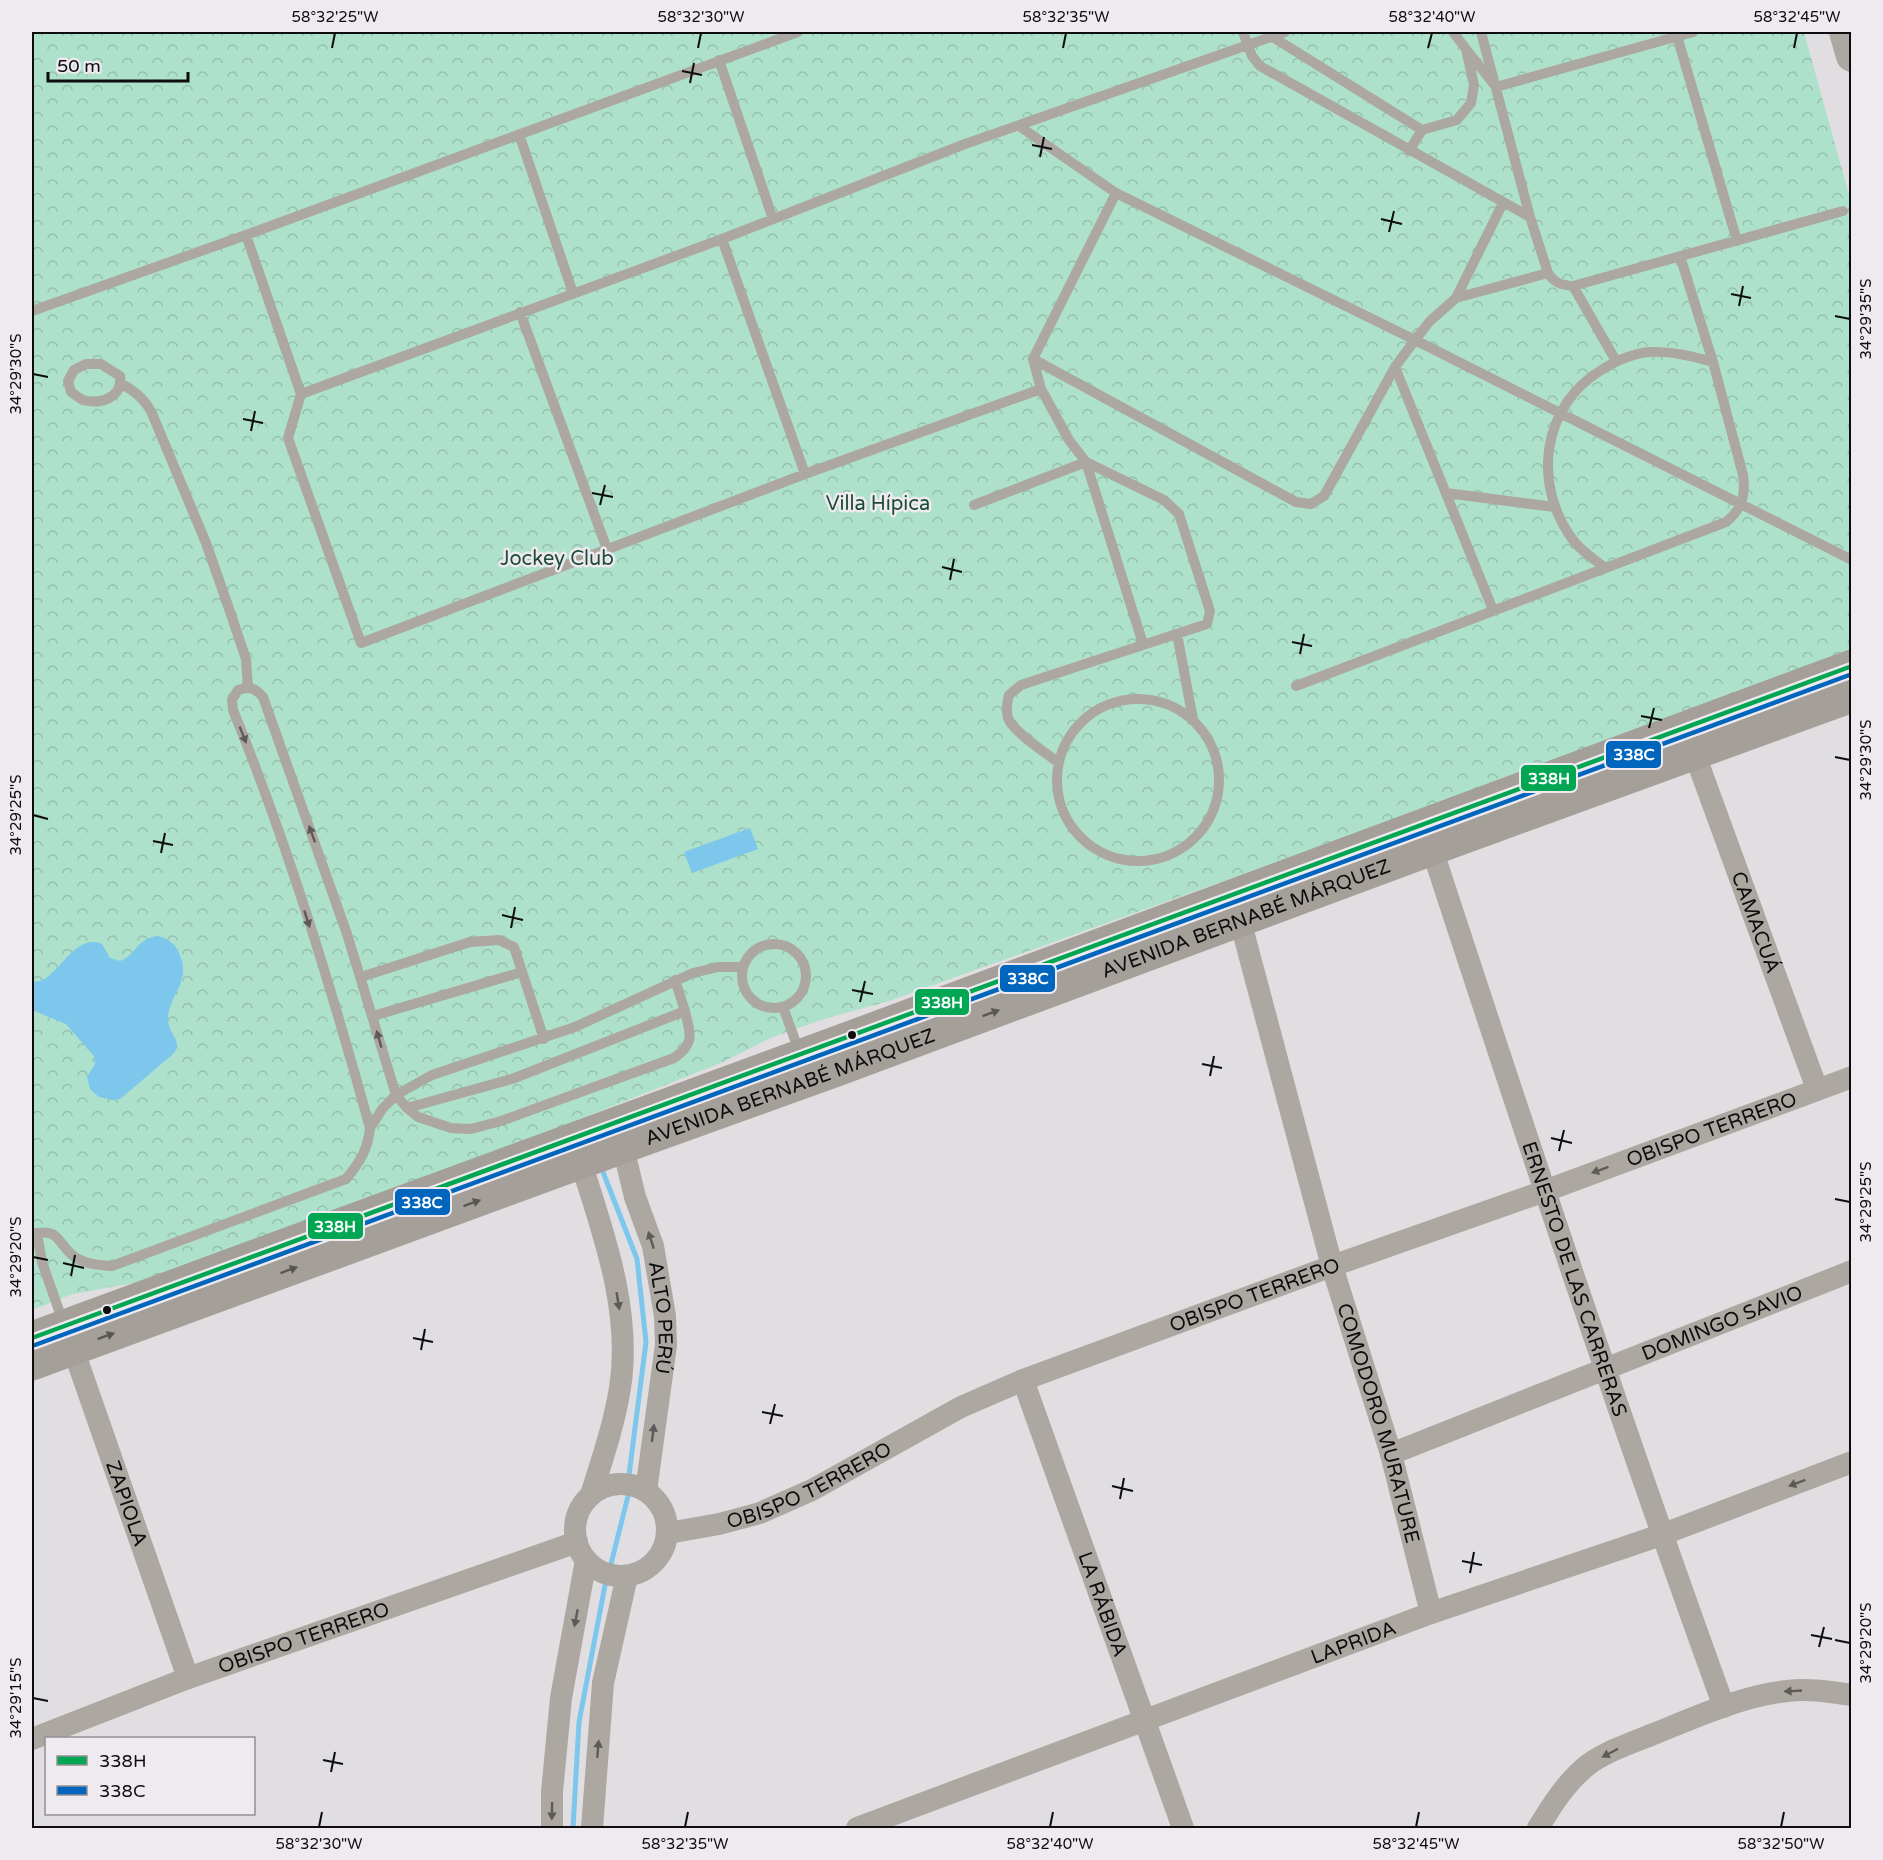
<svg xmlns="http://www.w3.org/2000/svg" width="1883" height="1860" font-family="'Varela Round',sans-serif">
  <defs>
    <pattern id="forest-crowns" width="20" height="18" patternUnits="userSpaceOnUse" patternTransform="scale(1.5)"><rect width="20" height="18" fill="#aee1cc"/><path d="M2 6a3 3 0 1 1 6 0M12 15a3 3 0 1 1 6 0" fill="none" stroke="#94c0ae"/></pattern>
  </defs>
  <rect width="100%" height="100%" fill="#e0dee1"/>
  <path fill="url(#forest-crowns)" d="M32,32H1804L1851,202V652L1796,676L889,1001L824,1019L773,1037L723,1062L443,1174L150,1280L73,1294L32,1310Z"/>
  <path fill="#7dc6ec" d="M750,828L758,849L692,873L684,852Z
    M158,936C168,939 175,943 179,953C193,982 167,996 168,1021C169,1035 185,1042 172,1055L120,1099L113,1100L99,1097L90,1089L87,1077L95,1064L94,1056L66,1024L32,1010V982C32,982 40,981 41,981C60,973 76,933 102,944L110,958L120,961C137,955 136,938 158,936Z"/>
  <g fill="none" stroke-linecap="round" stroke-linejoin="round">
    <path stroke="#7dc6ec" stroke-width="5" d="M601,1167L637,1259L646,1342L629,1475
      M611,1564L628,1496
      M573,1828L579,1722L606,1580"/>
    <path stroke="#ada7a1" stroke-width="10" d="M1243,32L1252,56L1260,66L1530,217L1548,273
      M1481,32L1530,217
      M1271,36L1422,130
      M1677,36L1737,241
      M1466,49L1496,87L1693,32
      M719,60L773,219
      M519,134L573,293
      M1409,151L1422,130L1457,120L1471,103L1474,85L1466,49L1453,32
      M1503,203L1456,298L1430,321L1415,340L1852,560
      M246,235L301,394L288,438L361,643L805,474L1041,389L1033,359L1116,193L1019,126
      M722,239L805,474
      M1573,286L1616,361
      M1456,298L1548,273C1555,283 1560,285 1573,286L1843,211
      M32,311L246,235L798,32
      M520,312L607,549
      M1033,359L1296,502L1311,504L1324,496L1395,367L1415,340L1116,193
      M86,364H101L120,376C123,397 101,405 83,400C79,398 74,394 71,392L68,381L74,370Z
      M1395,367L1493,610
      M121,384C135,391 143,398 151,411L206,543L226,600L246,659L248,687
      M1041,389L1069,440L1086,462L1164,500L1179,514L1210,611L1207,624L1021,685L1009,695C1007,702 1006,710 1008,718C1013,732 1046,753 1059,763
      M301,394L722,239L965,144L1285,32
      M1446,493L1554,507
      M974,505L1086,462L1143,644
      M1604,567C1594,559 1581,551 1573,540C1532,485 1541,405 1603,369C1616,361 1634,353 1650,352C1672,351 1691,356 1713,362
      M1177,634L1193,719
      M1296,686L1726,522C1742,509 1746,496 1743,475L1713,362L1680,256
      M1057 780a81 81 0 1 1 162 0a81 81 0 1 1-162 0Z
      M742 976a32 32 0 1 1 64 0a32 32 0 1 1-64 0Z
      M361,977L470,942L499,940L514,947L544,1039
      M783,1007L800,1054
      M373,1016L522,972
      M407,1108L512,1079L685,1011L675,980
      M370,1128L383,1108L396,1095L432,1075L575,1027L693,973L718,967H743
      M37,1233L42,1262L63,1322
      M32,1234C59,1228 56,1240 71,1254C82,1264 98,1265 112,1266L346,1179C360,1162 368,1149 370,1128C331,987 288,845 233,710L232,700L238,690C250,686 255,688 263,697L347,934L396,1095L407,1108L418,1117L451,1128L471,1129L501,1121L674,1058C696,1043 690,1033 685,1011"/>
    <g stroke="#ada7a1" stroke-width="22">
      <path id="s1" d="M1695,755L1817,1089"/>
      <path id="s2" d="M1432,849C1526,1136 1621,1423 1724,1707"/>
      <path id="s3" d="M1240,920L1332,1266L1391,1454L1431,1613"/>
      <path id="s4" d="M623,1147L635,1197L653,1246L665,1316L666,1345L646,1491"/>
      <path d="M581,1163C604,1234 632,1313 620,1388C614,1425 602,1460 591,1495"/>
      <path id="s5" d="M69,1337L188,1678"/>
      <path id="s6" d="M1023,1380L1183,1828"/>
      <path id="s7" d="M1391,1454L1852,1271"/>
      <circle cx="621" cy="1530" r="46"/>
      <path id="s8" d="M668,1533L719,1524L760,1513L812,1490L961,1407L1023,1380L1332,1266L1545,1191L1852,1077"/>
      <path id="s9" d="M32,1739L188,1678L577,1542"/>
      <path d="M552,1828V1792L561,1698L586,1560"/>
      <path d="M592,1828L603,1683L627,1576"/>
      <path id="s10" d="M857,1828L1431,1613L1661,1535L1852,1462"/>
      <path d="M1538,1828C1552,1805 1567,1781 1589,1764C1609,1750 1634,1742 1656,1733C1698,1716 1742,1696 1787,1691C1809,1688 1831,1692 1852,1695"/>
    </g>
    <path stroke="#aca7a0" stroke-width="32" d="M1845,32L1852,56"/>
    <g stroke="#a59f99" stroke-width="33">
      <path d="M32,1338L854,1036L1852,666"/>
      <path id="s11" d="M32,1364L623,1147L837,1070L1432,849L1852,696"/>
    </g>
    <defs>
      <path id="bus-1" d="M32,1338L1852,666"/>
      <path id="bus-2" d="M35,1345L1852,674"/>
    </defs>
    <use href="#bus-1" stroke="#eeeaef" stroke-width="9"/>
    <use href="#bus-2" stroke="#eeeaef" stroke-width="9"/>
    <use href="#bus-1" stroke="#00a651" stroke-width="4.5"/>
    <use href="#bus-2" stroke="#0065bd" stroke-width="4.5"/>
  </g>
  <defs><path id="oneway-solid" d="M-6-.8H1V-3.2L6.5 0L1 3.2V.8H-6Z" transform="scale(1.5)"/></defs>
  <g fill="#5d5a58">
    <use href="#oneway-solid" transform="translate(243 735) rotate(68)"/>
    <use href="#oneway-solid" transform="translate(312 834) rotate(-110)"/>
    <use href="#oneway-solid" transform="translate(307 919) rotate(72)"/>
    <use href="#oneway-solid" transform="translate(379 1039) rotate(-106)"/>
    <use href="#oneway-solid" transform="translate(1600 1170) rotate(160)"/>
    <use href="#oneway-solid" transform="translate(651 1240) rotate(-108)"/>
    <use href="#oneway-solid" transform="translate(618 1301) rotate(81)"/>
    <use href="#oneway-solid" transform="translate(653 1433) rotate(-83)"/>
    <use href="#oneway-solid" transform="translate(1797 1483) rotate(159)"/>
    <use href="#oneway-solid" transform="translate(576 1618) rotate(101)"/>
    <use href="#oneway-solid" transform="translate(1793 1691) rotate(177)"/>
    <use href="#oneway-solid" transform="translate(598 1749) rotate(-85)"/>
    <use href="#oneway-solid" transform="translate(1610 1753) rotate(152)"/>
    <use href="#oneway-solid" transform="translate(552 1811) rotate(91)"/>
  </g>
  <g fill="#595654">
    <use href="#oneway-solid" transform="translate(991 1013) rotate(-20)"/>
    <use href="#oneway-solid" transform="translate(472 1203) rotate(-20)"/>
    <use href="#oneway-solid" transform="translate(289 1270) rotate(-20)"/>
    <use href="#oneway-solid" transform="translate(106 1336) rotate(-20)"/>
  </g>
  <path fill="none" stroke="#0d0c0e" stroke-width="2" d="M332,48L335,33M698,48L701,33M1063,48L1066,33M1428,48L1432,33M1794,48L1797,33M682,71L702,75M690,83L694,63M1032,145L1052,149M1040,157L1044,137M1381,219L1402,224M1389,232L1394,211M1731,294L1751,298M1739,306L1743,286M1835,316L1850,319M33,374L48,377M243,419L263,423M251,431L255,411M592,493L613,497M600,505L605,485M942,567L962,572M950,580L954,559M1292,642L1312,646M1300,654L1304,634M1641,716L1662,720M1649,728L1654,708M1835,757L1850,760M33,815L48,819M153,841L173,845M161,853L165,833M502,915L523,920M511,928L515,907M852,990L873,994M860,1002L865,981M1202,1064L1222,1068M1210,1076L1214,1056M1551,1138L1572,1143M1559,1151L1564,1130M1835,1199L1850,1202M33,1257L48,1260M63,1263L84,1268M71,1276L75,1255M413,1338L433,1342M421,1350L425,1329M762,1412L783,1416M770,1424L775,1404M1112,1486L1133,1491M1120,1499L1124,1478M1462,1561L1482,1565M1470,1573L1474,1552M1811,1635L1832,1639M1835,1640L1850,1643M1819,1647L1824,1627M33,1698L48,1701M323,1760L343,1764M331,1772L335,1752M319,1827L322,1812M685,1827L688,1812M1050,1827L1053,1812M1416,1827L1419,1812M1781,1827L1784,1812"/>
  <g fill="#0d0c0e" stroke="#eeeaef" stroke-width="2">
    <circle cx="852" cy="1035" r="5"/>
    <circle cx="107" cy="1310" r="5"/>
  </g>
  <g text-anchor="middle" stroke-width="5" stroke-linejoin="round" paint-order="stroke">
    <g font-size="20" fill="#1d4c39" stroke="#eeeaef">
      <text x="878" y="510">Villa Hípica</text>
      <text x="557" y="565">Jockey Club</text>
    </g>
    <g font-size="20" fill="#0d0c0e" stroke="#eeeaef">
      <text dy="7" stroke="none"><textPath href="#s11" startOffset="1293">AVENIDA BERNABÉ MÁRQUEZ</textPath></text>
      <text dy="7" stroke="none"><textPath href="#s1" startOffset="178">CAMACUÁ</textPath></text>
      <text dy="7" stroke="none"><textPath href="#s11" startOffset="807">AVENIDA BERNABÉ MÁRQUEZ</textPath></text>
      <text dy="7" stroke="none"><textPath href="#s8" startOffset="1122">OBISPO TERRERO</textPath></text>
      <text dy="7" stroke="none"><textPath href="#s2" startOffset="453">ERNESTO DE LAS CARRERAS</textPath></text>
      <text dy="7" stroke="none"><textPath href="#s8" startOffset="636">OBISPO TERRERO</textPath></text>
      <text dy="7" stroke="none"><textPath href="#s4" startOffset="176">ALTO PERÚ</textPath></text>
      <text dy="7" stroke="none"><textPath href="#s7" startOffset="356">DOMINGO SAVIO</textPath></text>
      <text dy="7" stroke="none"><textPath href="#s3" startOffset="522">COMODORO MURATURE</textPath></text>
      <text dy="7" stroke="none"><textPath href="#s8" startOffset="150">OBISPO TERRERO</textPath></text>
      <text dy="7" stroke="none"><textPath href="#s5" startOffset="176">ZAPIOLA</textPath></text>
      <text dy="7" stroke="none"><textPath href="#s6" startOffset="238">LA RÁBIDA</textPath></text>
      <text dy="7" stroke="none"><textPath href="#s9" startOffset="290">OBISPO TERRERO</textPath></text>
      <text dy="7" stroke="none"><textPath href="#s10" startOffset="530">LAPRIDA</textPath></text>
    </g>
  </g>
  <g stroke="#eeeaef" stroke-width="2">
    <rect x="1605" y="740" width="57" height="29" rx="6" fill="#0065bd"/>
    <rect x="1520" y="764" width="57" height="28" rx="6" fill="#00a651"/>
    <rect x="999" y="964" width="57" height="29" rx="6" fill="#0065bd"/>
    <rect x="914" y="988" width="56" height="28" rx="6" fill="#00a651"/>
    <rect x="394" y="1188" width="57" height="28" rx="6" fill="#0065bd"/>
    <rect x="307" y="1212" width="57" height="28" rx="6" fill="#00a651"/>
  </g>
  <g font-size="16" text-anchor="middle" font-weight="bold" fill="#fff">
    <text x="1634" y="760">338C</text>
    <text x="1549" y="784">338H</text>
    <text x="1028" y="984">338C</text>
    <text x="942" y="1008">338H</text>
    <text x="422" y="1208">338C</text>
    <text x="335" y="1232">338H</text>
  </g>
  <rect width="1883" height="1860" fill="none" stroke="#eeeaef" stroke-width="66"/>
  <rect x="45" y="1737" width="210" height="78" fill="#eeeaef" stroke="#949195" stroke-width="1.5"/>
  <rect x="57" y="1756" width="30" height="9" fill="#00a651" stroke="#949195" stroke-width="1.5"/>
  <text x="99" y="1767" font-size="18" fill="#0d0c0e">338H</text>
  <rect x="57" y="1786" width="30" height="9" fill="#0065bd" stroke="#949195" stroke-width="1.5"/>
  <text x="99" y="1797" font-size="18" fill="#0d0c0e">338C</text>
  <path d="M48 72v9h140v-9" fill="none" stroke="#0d0c0e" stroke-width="3"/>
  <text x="57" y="72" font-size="18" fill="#0d0c0e" stroke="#eeeaef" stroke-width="4.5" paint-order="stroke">50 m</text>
  <rect x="33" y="33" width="1817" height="1794" fill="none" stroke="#0d0c0e" stroke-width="2"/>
  <g font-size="15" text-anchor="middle" fill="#0d0c0e">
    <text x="335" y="22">58°32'25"W</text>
    <text x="701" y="22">58°32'30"W</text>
    <text x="1066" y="22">58°32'35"W</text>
    <text x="1432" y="22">58°32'40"W</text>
    <text x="1797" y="22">58°32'45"W</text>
    <text transform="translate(1866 319) rotate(-90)" y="5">34°29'35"S</text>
    <text transform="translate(16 374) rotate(-90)" y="5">34°29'30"S</text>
    <text transform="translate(1866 760) rotate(-90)" y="5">34°29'30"S</text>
    <text transform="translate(16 815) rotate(-90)" y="5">34°29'25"S</text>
    <text transform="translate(1866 1202) rotate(-90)" y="5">34°29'25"S</text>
    <text transform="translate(16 1257) rotate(-90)" y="5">34°29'20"S</text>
    <text transform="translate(1866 1643) rotate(-90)" y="5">34°29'20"S</text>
    <text transform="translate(16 1698) rotate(-90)" y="5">34°29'15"S</text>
    <text x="319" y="1849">58°32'30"W</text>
    <text x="685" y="1849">58°32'35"W</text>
    <text x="1050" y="1849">58°32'40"W</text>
    <text x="1416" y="1849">58°32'45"W</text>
    <text x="1781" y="1849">58°32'50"W</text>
  </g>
</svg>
